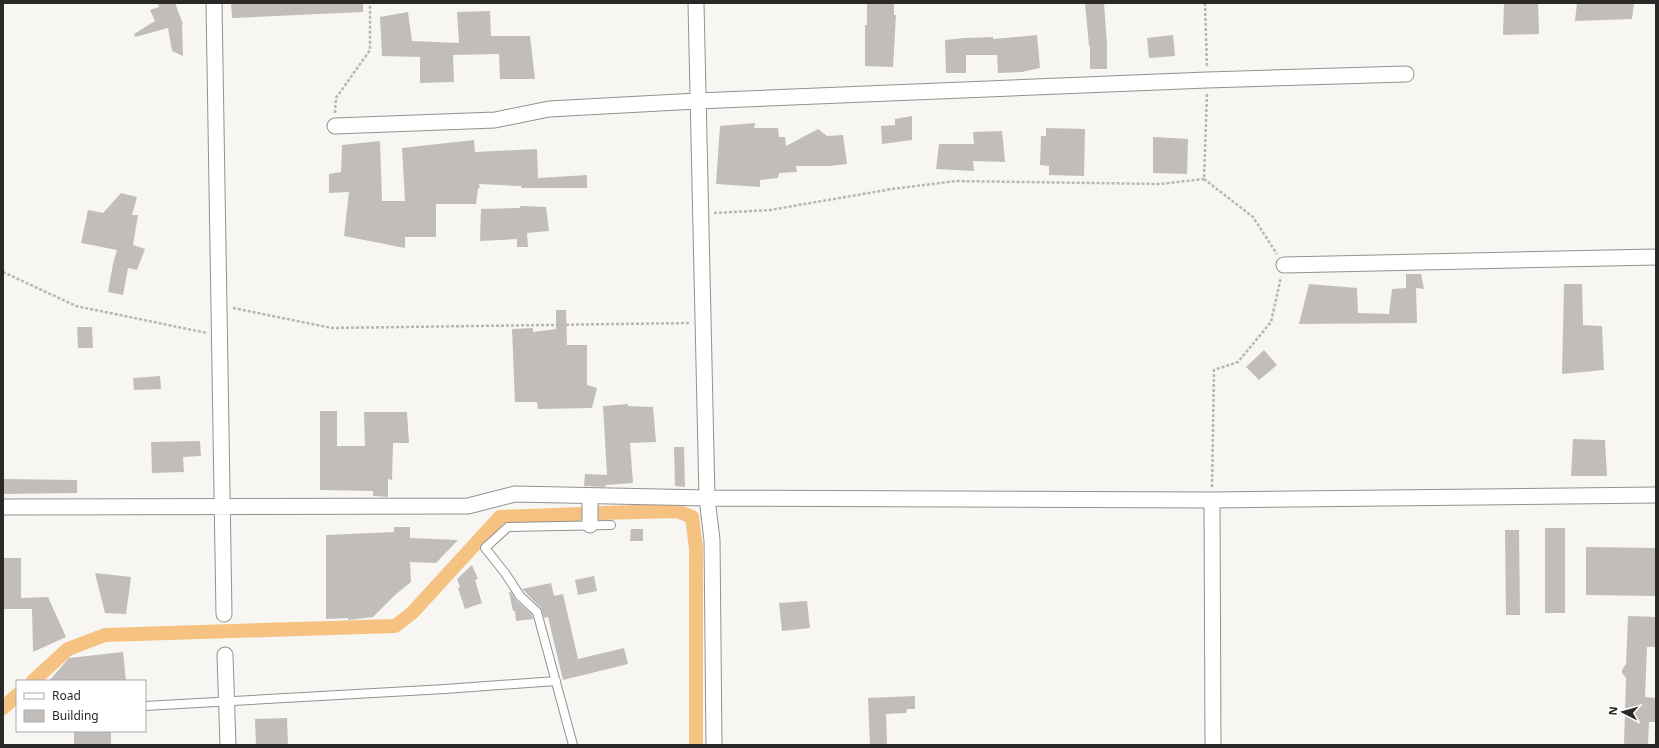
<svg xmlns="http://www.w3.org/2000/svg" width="1659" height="748" font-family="'Noto Sans',sans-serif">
  <rect width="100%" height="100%" fill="#f8f6f3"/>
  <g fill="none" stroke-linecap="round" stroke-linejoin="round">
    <path stroke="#f5c281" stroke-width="14" d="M600,513L677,511L692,517L696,548V745
      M33,681L68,649L105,635L395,626L412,613L500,517L579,514
      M3,708L17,695"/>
  </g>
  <path fill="#c0bdba" d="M158,3H175L183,24L182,25L183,56L172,51L168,28L135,37L134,34L155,21L150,10L159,7Z
    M231,3H363V12L232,18Z
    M867,3H894V15H896L893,67L865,66V25H867Z
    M1085,3H1104L1107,45V69H1090V46H1089Z
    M1504,3H1538L1539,34L1503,35Z
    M1577,3H1634L1632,19L1575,21Z
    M490,11L491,36H530L535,79H500L499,54L453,55L454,82L420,83V57L382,56L380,17L408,12L412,41L459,43L457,12Z
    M1037,35L1040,68L1022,72L998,73L997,55H966V73H946L945,40L965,38L993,37V39Z
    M1173,35L1175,56L1149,58L1147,38Z
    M912,116V140L882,144L881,126L895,125V119Z
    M755,123L754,128H778L779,137H785L786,146L818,129L827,136L843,135L847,164L829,166H796L797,172L779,173L778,178L760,180V187L716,184L720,126Z
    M1046,128L1085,129L1084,176L1049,175V166L1040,165L1041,136H1046Z
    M1002,131L1005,162L973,161L974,171L936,169L939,144H974L973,132Z
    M1153,137L1188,139L1187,174L1153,173Z
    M474,140L475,152L537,149L538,178L587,175V188H521V186L479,184L480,188H478L476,204H436V237H405V248L344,236L349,192L329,193V174L341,172L342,145L380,141L382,201H405L402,148Z
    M121,193L137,197L132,215H138L133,245L145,249L137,270L128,268L123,295L108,292L113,264L117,250L81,243L88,210L103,213Z
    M520,206L546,207L549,231L527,233L528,247H517V239L480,241L481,209L520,208Z
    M1406,274H1421L1424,289L1416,288L1417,323L1299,324L1309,284L1357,288L1358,313L1389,314L1392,289L1406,288Z
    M1564,284H1582L1583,325L1602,326L1604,370L1562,374Z
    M556,310H566L567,345H587V385L597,388L592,408L538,409L537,402H515L512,329L533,328V332L556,329Z
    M77,327H92L93,348H78Z
    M1264,350L1277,365L1259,380L1246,367Z
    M160,376L161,389L134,390L133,378Z
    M628,404V406L653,407L656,442L630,443L633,483L606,485L605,487L584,486L585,474L607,475L603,406Z
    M320,411H337V446H365L364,412H407L409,443H393L392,480L388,479V497L373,496V491L320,490Z
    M1573,439L1605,440L1607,476H1571Z
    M200,441L201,456L183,457L184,472L152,473L151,442Z
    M674,447H684L685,487L675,486Z
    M3,479L77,480V493L3,494Z
    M394,527H410V538L458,540L436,563L410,562L411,582L396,594L373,617L348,620V618L326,619V535L394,532Z
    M1545,528H1565V613H1545Z
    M631,529H643V541H630Z
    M1505,530H1519L1520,615H1506Z
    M1586,547L1656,548V596L1586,595Z
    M3,558H21V598L48,597L66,637L33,652L32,609H3Z
    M472,565L478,579L475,580L482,603L465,609L458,588L460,587L457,579Z
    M95,573L131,577L126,614L105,613Z
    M594,576L597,591L578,595L575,580Z
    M551,583L554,596L563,594L578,659L624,648L628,664L563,680L548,617L544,618L541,608L522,589Z
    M509,592H511L516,600L532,615L533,619L516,621L515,611H513Z
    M807,601L810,628L782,631L779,603Z
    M1628,616L1656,617V647H1647L1645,697L1656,698V722H1649L1648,745H1624L1626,678L1622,673V670L1626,664Z
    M123,652L126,681H49L69,658Z
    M915,696V709H907L906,713L886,714L887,744L870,745L868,698Z
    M287,718L288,745H256L255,719Z
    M74,731H111V745H74Z"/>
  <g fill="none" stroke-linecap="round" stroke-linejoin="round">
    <defs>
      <path id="lane" d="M145,706L445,689L556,681
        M573,745L537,612L520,596L505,573L485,548L508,527L611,525"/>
      <path id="street" d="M214,3L224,614
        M696,3L707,498L712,540L714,745
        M335,126L495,120L549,109L697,101L1207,80L1406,74
        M1284,265L1656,257
        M590,496V525
        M1212,500L1213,745
        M3,507L468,506L515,494L707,498L1212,500L1656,495
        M225,655L228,745"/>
    </defs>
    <use href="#lane" stroke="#94918f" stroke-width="10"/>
    <use href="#street" stroke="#94918f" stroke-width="17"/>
    <path stroke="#b8b6b4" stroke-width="2.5" stroke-dasharray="3 2" stroke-linecap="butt" d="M1205,3L1207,67
      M1207,94L1204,179L1253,217L1277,254
      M335,113L336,98L370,50V3
      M714,213L770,210L892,189L956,181L1160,184L1204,179
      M3,272L76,306L207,333
      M233,308L332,328L689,323
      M1212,487L1214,370L1238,362L1271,322L1281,277"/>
    <use href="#lane" stroke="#fff" stroke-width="8"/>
    <use href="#street" stroke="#fff" stroke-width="15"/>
  </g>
  <rect width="1659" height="748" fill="none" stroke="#2a2928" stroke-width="8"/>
  <rect x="16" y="680" width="130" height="52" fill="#ffffff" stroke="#aaa9a9"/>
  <rect x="24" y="693" width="20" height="6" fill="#ffffff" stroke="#aaa9a9"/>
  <text x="52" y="700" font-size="12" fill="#2a2928">Road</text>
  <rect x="24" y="710" width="20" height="12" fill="#c0bdba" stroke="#aaa9a9"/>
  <text x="52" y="720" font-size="12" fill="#2a2928">Building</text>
  <g transform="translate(1623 712) rotate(276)" stroke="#ffffff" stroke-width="3" paint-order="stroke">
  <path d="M0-3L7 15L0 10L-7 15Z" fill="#2a2928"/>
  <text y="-6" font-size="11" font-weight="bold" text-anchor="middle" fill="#2a2928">N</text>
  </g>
</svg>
